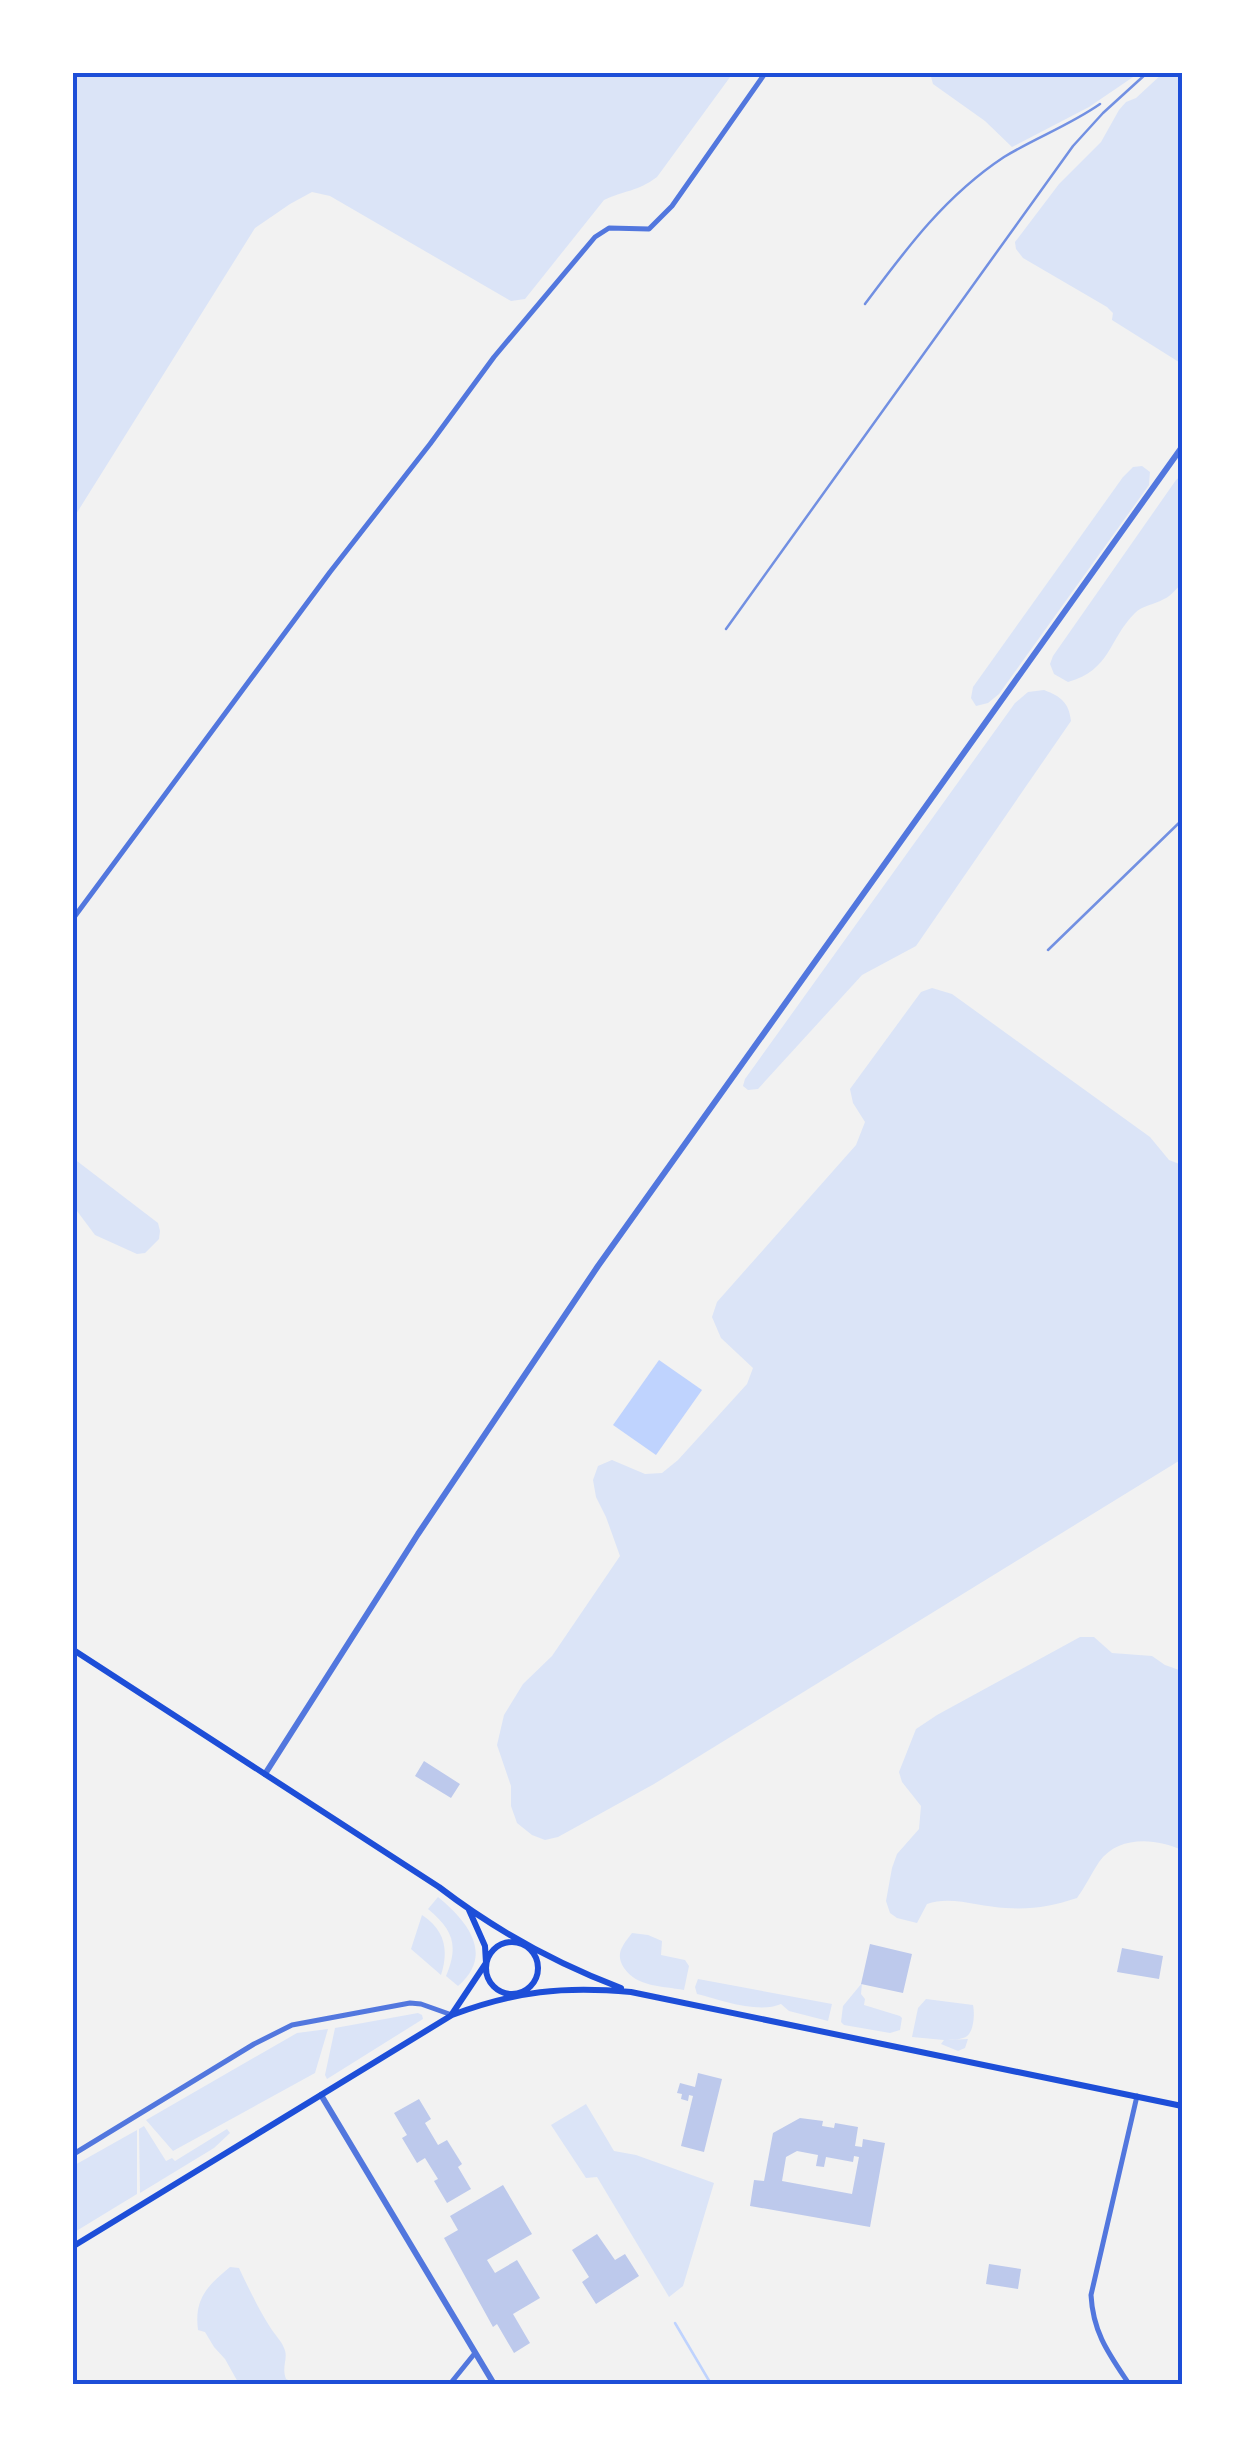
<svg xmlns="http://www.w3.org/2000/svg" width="1255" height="2457" font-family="'Noto Sans',sans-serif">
  <rect width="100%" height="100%" fill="#f2f2f2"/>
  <path fill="#dbe4f7" d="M73,72H733V73L657,177C637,192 625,190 604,200L525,299L511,301L330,196L312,192L290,204L255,228L73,519Z
    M930,73V72L1139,73L1089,107L1012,147L985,121L933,84Z
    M1163,73H1182V364L1112,320L1113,313L1107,307L1023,258L1016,249L1015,242L1059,184L1101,142L1119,110L1126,102L1136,98Z
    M1142,466L1150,472L1149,485L999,694L988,703L976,706L971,698L973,687L1123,477L1133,467Z
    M1182,475V583C1177,588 1171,596 1164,599C1154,605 1143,605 1135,613C1108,640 1111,670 1068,682L1054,674L1050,664L1053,656L1176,480Z
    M1044,690C1060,696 1069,702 1071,721L916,946L862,975L758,1089L748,1090L743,1086L745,1079L1015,703L1028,692Z
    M932,988L952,994L1150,1137L1169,1160L1182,1165V1459L654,1784L558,1837L545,1840L532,1835L517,1823L511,1806V1786L497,1745L504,1715L523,1684L552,1656L620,1556L606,1517L596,1497L593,1480L598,1466L612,1460L645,1474L662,1473L678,1460L747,1384L753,1368L721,1338L712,1317L717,1302L856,1145L865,1122L853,1103L850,1089L921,992Z
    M73,1158L158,1223L160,1231L159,1239L145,1253L137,1254L95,1235L77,1211L73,1208Z
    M1080,1637H1094L1112,1653L1152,1656L1165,1665L1182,1671V1850C1156,1838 1118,1835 1099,1862C1091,1874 1085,1887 1077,1898C1053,1906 1031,1910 1006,1908C980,1907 951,1895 927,1904L917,1923L897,1918L890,1913L886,1901L892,1868L897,1854L919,1829L921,1806L902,1782L899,1772L916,1729L937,1715Z
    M438,1897C467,1921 495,1954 458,1986L446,1976C459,1945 453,1930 428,1909Z
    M422,1915C445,1930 449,1950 441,1975L411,1949Z
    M632,1933L648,1935L662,1941L661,1955L685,1960L689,1966L684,1990C662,1986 637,1987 624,1968C615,1954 622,1946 632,1933Z
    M698,1979L832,2004L828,2021L789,2011L781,2004C758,2014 721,2000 697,1994L695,1987Z
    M862,1983L861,1994L865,1999L864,2005L900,2016L902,2018L900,2030L890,2033L844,2025L841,2022L843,2006Z
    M926,1999L973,2005C975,2014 974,2036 963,2038C958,2040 953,2039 948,2040L968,2039L965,2048L958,2051L941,2044L944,2040L912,2037L918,2008Z
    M418,2013L422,2015L423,2019L327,2079L325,2075L335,2028Z
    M328,2029L315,2073L173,2151L146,2120L297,2033Z
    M586,2104L614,2151L636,2155L714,2183L683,2286L669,2297L597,2177L586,2178L551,2125Z
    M144,2126L166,2161L172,2158L175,2161L227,2129L230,2133L214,2148L140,2193L139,2129Z
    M137,2130V2194L73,2233V2166Z
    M230,2267L239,2268C249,2289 258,2308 270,2327C274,2334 281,2340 284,2348C289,2358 281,2366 286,2379L297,2384H239L225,2359L214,2347L205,2332L198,2330C194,2299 207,2286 230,2267Z"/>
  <path fill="#bfd3fe" d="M659,1360L702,1390L656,1455L613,1425Z"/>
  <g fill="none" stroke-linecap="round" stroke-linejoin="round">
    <path stroke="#bfd3fe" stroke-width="2.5" d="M675,2323L711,2384"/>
  </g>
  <path fill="#bdc9ec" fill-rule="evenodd" d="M424,1761L460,1784L451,1798L415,1776Z
    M870,1944L912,1954L903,1993L861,1984Z
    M1122,1948L1163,1956L1159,1979L1117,1972Z
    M698,2073L722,2079L704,2152L681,2146L693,2096L689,2095L688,2101L681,2099L682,2094L677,2093L680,2083L695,2087Z
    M419,2099L431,2119L425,2123L438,2145L447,2140L462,2164L458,2167L471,2189L447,2203L434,2181L438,2179L425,2158L417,2163L402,2138L407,2135L394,2113Z
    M800,2118L823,2121L822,2126L834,2128L835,2123L858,2127L855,2146L862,2147L863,2139L885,2143L870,2227L750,2206L754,2180L764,2181L773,2133ZM797,2151L818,2155L816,2166L824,2167L826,2157L853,2162L854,2156L859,2157L852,2194L782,2181L786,2157Z
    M503,2185L532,2234L487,2260L495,2273L517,2260L540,2298L513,2314L530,2343L514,2353L497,2324L493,2327L444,2238L458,2230L450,2216Z
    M597,2234L615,2260L625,2254L639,2276L596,2304L582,2282L589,2277L572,2250Z
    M989,2264L1021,2269L1018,2289L986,2284Z"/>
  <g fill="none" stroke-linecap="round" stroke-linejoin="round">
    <path stroke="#5277de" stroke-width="5" d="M72,920L330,572L430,444L494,357L595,237L609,228L649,229L672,206L766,72
      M72,2155L254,2044L292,2025L410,2003L421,2004L452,2015
      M450,2384L475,2353
      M1129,2384C1109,2354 1093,2333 1091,2295L1137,2096"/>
    <path stroke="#5277de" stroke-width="6" d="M265,1774L418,1534L598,1266L1182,447
      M321,2095L494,2384"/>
    <path stroke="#1d4ed8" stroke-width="6" d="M72,1649L439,1887C495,1930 555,1963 621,1988
      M486 1968a26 26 0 1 1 52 0a26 26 0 1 1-52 0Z
      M452,2014L486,1963L485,1946L469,1910
      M72,2247L452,2015C516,1991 563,1986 631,1992L1182,2106"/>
    <path stroke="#7290e2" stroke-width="2.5" d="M865,304C906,249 945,196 1004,157C1035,138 1070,125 1100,104
      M726,629L1073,146L1103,113L1148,72
      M1048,950L1182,820"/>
  </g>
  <rect width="1255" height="2457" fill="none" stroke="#ffffff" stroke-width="150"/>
  <rect x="75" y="75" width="1105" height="2307" fill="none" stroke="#1d4ed8" stroke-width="4"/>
</svg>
